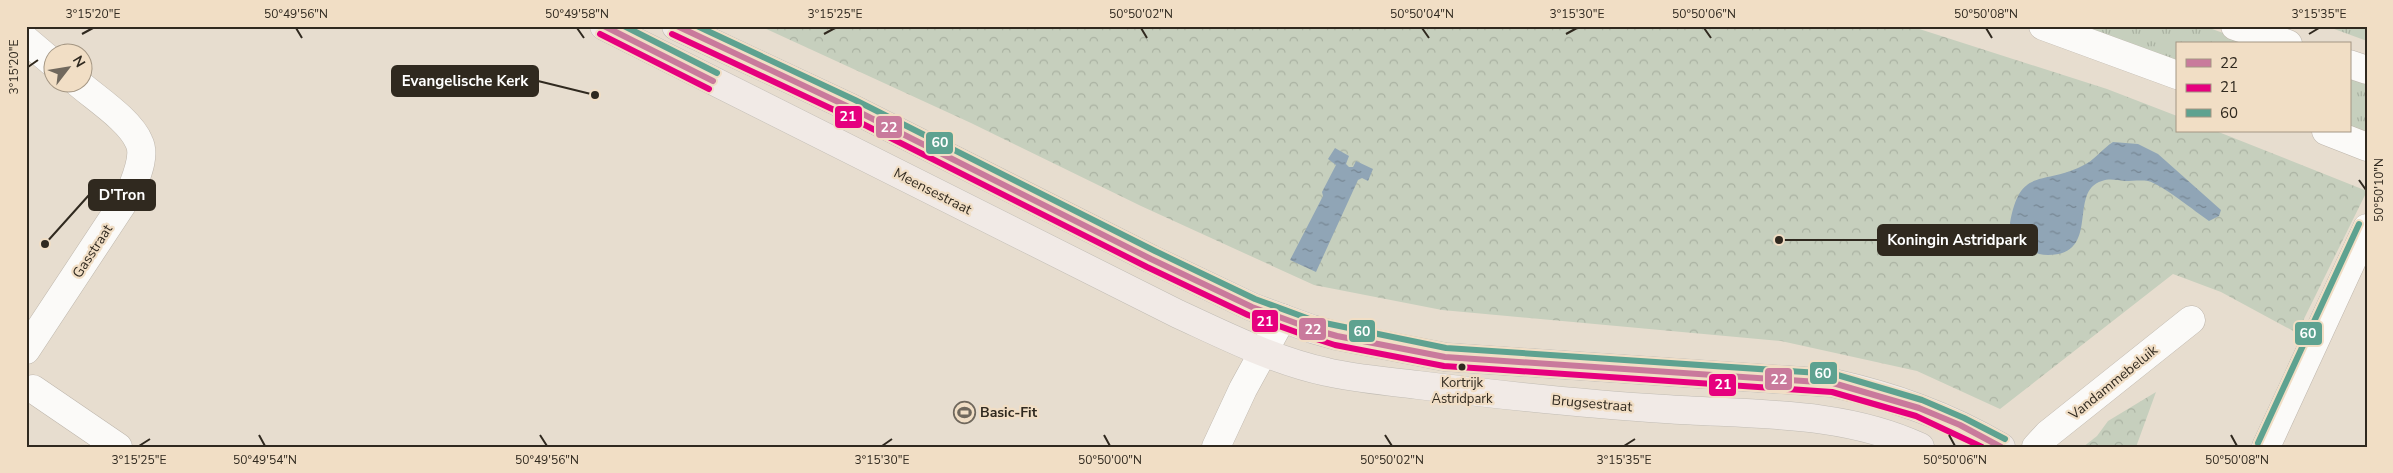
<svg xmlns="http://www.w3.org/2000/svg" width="2393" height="473" font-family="'Nunito Sans',sans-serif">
  <defs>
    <pattern id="grass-tufts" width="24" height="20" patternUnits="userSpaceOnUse" patternTransform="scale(1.25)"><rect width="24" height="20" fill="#c6cfbd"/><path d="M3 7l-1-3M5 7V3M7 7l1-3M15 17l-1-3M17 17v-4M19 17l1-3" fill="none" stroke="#aab2a2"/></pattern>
    <pattern id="forest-crowns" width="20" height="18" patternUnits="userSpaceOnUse" patternTransform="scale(1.25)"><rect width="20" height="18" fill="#c6cfbd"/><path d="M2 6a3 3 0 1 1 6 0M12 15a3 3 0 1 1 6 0" fill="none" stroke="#aab2a2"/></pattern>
    <pattern id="water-ripples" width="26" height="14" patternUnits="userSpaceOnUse" patternTransform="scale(1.25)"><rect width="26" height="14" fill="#90a5b6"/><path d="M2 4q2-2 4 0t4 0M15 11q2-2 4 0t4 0" fill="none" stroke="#768693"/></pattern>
  </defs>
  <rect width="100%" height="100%" fill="#e7ddcf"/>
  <path fill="url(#grass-tufts)" d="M2091,26H2204L2253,44H2177V67L2094,34Z
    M2326,26H2360L2367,29V41Z
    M2349,78L2367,85V135L2349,129Z"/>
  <path fill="url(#forest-crowns)" d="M760,26H1910L2107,89L2177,116V131H2216L2367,191L2297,333L2221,292L2173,274L2000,409L1917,371L1781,341L1442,310L1314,285L1141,206L971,123Z
    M2156,392L2136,447H2083L2097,436L2108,421Z"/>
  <path fill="url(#water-ripples)" d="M2113,142L2138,144L2158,154L2221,210L2219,216L2209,221C2196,212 2161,184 2148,181C2141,180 2132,181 2125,181C2117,180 2109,178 2102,181C2067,191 2102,255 2048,255C2027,255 2018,240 2010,223C2020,166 2042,186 2082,166C2094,161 2102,149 2113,142Z
    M1335,148L1349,156L1346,164L1349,167H1353L1356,161L1373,169L1368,181L1362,178L1358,180L1316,272L1290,260L1323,196L1322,192L1336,165L1328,159Z"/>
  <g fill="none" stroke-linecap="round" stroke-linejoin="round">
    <defs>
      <path id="minor" d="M2043,26L2177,75
        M2235,26L2288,44
        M26,40L52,62
        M2349,64L2367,70
        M2326,131L2367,147
        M26,350L131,191C136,177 146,156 139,142C130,120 95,98 77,82
        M33,389L118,447
        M1216,447L1243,389L1282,318
        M2036,447L2048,434L2191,320"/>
      <path id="tertiary" d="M2266,447L2367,228"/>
      <path id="primary" d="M604,26L1178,314C1226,336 1275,361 1327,372C1356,379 1388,381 1418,385C1500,395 1582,404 1665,409C1750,415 1841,410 1920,447
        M676,26L851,108L1151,259L1252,307L1312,329L1337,336L1445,357L1833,383C1894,397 1946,415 2001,447"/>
    </defs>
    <use href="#minor" stroke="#beb6ac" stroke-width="29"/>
    <use href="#tertiary" stroke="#beb6ac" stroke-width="29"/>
    <use href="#primary" stroke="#c1bcb4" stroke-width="29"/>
    <use href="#minor" stroke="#fbfaf8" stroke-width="28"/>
    <use href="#tertiary" stroke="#fbfaf8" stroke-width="28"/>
    <use href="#primary" stroke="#f1eae6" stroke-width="28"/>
    <defs>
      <path id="bus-1" d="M604,26L713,81
        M677,26L851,108L1151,259L1252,307L1312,329L1337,336L1445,357L1833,383L1919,408L1960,425L2001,447"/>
      <path id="bus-2" d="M600,34L709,89
        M672,34L847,116L1147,267L1248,315L1310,337L1335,345L1444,366L1832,392L1916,416L1982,447"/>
      <path id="bus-3" d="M624,26L717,73
        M697,26L855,100L1155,251L1255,299L1315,321L1446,348L1834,374L1922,400L1964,418L2005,439
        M2258,443L2359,224"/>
    </defs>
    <use href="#bus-1" stroke="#f1dec5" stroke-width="10"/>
    <use href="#bus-2" stroke="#f1dec5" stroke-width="10"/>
    <use href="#bus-3" stroke="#f1dec5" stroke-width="10"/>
    <use href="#bus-1" stroke="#c97a9c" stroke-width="6"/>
    <use href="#bus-2" stroke="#e6007e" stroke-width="6"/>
    <use href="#bus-3" stroke="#5ea290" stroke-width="6"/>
  </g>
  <path fill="none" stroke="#30291f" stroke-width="2" d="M296,28L302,38M577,28L584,38M1141,28L1147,38M1422,28L1429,38M1704,28L1711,38M1986,28L1992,38M82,34L93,28M824,34L835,28M1566,34L1577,28M2309,34L2319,28M28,67L38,60M2359,180L2366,190M259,435L265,446M540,435L547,446M1104,435L1110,446M1385,435L1392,446M1949,435L1955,446M2231,435L2237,446M139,446L150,439M882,446L892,439M1624,446L1635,439"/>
  <defs>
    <symbol id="stadium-ring" viewBox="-11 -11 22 22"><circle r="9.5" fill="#f1dec5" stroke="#70685d" stroke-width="1.5"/><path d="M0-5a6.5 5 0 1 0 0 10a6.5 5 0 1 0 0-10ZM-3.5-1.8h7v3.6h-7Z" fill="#70685d"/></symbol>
  </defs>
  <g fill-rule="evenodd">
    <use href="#stadium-ring" x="952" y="400" width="25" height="25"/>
  </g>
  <circle fill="#30291f" stroke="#f1dec5" stroke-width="2" cx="1462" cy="367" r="4.5"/>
  <g text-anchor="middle" stroke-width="4.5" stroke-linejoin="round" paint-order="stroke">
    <g font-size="13" fill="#30291f" stroke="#f1dec5">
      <text x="1462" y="387">Kortrijk<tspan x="1462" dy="16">Astridpark</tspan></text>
    </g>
    <g font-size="14" fill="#30291f" stroke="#f1dec5">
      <text transform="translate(933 191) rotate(27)" y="5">Meensestraat</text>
      <text transform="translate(92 251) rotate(-57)" y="5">Gasstraat</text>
      <text transform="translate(2113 382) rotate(-39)" y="5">Vandammebeluik</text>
      <text transform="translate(1592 403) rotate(5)" y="5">Brugsestraat</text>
    </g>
    <g font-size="14" font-weight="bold" fill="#30291f" stroke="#f1dec5" text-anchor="start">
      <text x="980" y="417">Basic-Fit</text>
    </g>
  </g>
  <path fill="none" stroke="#30291f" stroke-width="2" d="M595 95L538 81M45 244L89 195M1779 240L1878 240"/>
  <g fill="#30291f" stroke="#f1dec5" stroke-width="2">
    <circle cx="595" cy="95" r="5"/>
    <circle cx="45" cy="244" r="5"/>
    <circle cx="1779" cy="240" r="5"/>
  </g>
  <g fill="#30291f" stroke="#30291f" stroke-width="2">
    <rect x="392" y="66" width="146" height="30" rx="5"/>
    <rect x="89" y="180" width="66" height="30" rx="5"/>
    <rect x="1878" y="225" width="159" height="30" rx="5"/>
  </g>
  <g font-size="15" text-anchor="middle" font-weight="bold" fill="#fff">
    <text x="465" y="86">Evangelische Kerk</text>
    <text x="122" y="200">D'Tron</text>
    <text x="1957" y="245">Koningin Astridpark</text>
  </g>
  <g stroke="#f1dec5" stroke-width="2">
    <rect x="834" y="105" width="29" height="24" rx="5" fill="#e6007e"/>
    <rect x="875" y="115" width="28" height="24" rx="5" fill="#c97a9c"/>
    <rect x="925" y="131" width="29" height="24" rx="5" fill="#5ea290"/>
    <rect x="1251" y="309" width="28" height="24" rx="5" fill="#e6007e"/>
    <rect x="1298" y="317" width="29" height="24" rx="5" fill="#c97a9c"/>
    <rect x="1348" y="319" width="28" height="24" rx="5" fill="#5ea290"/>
    <rect x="2294" y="321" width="29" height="25" rx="5" fill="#5ea290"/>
    <rect x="1809" y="361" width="29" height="24" rx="5" fill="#5ea290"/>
    <rect x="1764" y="367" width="29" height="24" rx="5" fill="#c97a9c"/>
    <rect x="1708" y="373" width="29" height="24" rx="5" fill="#e6007e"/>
  </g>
  <g font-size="14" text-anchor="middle" font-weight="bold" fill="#fff">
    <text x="848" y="121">21</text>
    <text x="889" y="132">22</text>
    <text x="940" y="147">60</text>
    <text x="1265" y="326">21</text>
    <text x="1313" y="334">22</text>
    <text x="1362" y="336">60</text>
    <text x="2308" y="338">60</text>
    <text x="1823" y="378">60</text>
    <text x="1779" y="384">22</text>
    <text x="1723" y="389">21</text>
  </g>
  <rect width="2393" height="473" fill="none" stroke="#f1dec5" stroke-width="55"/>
  <rect x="2176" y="42" width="175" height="90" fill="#f1dec5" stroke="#a49683"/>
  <rect x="2186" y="59" width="25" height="8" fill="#c97a9c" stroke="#a49683"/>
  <text x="2220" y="68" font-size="15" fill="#30291f">22</text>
  <rect x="2186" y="84" width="25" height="8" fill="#e6007e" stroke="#a49683"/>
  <text x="2220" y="92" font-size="15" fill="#30291f">21</text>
  <rect x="2186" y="109" width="25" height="8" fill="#5ea290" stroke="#a49683"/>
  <text x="2220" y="118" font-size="15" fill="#30291f">60</text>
  <g transform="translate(68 68) rotate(59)"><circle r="24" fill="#f1dec5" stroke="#a49683"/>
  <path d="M0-4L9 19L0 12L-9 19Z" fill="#70685d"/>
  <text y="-8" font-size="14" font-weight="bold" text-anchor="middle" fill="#30291f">N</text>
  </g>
  <rect x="28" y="28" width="2338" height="418" fill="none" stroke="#30291f" stroke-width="2"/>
  <g font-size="12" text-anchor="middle" fill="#30291f">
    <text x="93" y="18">3°15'20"E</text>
    <text x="296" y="18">50°49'56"N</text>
    <text x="577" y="18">50°49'58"N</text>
    <text x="835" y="18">3°15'25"E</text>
    <text x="1141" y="18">50°50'02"N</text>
    <text x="1422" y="18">50°50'04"N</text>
    <text x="1577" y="18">3°15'30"E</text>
    <text x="1704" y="18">50°50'06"N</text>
    <text x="1986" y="18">50°50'08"N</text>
    <text x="2319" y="18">3°15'35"E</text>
    <text transform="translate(14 67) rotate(-90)" y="4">3°15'20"E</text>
    <text transform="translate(2379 190) rotate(-90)" y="4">50°50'10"N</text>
    <text x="139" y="464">3°15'25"E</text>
    <text x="265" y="464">50°49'54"N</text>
    <text x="547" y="464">50°49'56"N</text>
    <text x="882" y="464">3°15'30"E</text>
    <text x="1110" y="464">50°50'00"N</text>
    <text x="1392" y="464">50°50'02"N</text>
    <text x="1624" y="464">3°15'35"E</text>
    <text x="1955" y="464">50°50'06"N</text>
    <text x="2237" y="464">50°50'08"N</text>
  </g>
</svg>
